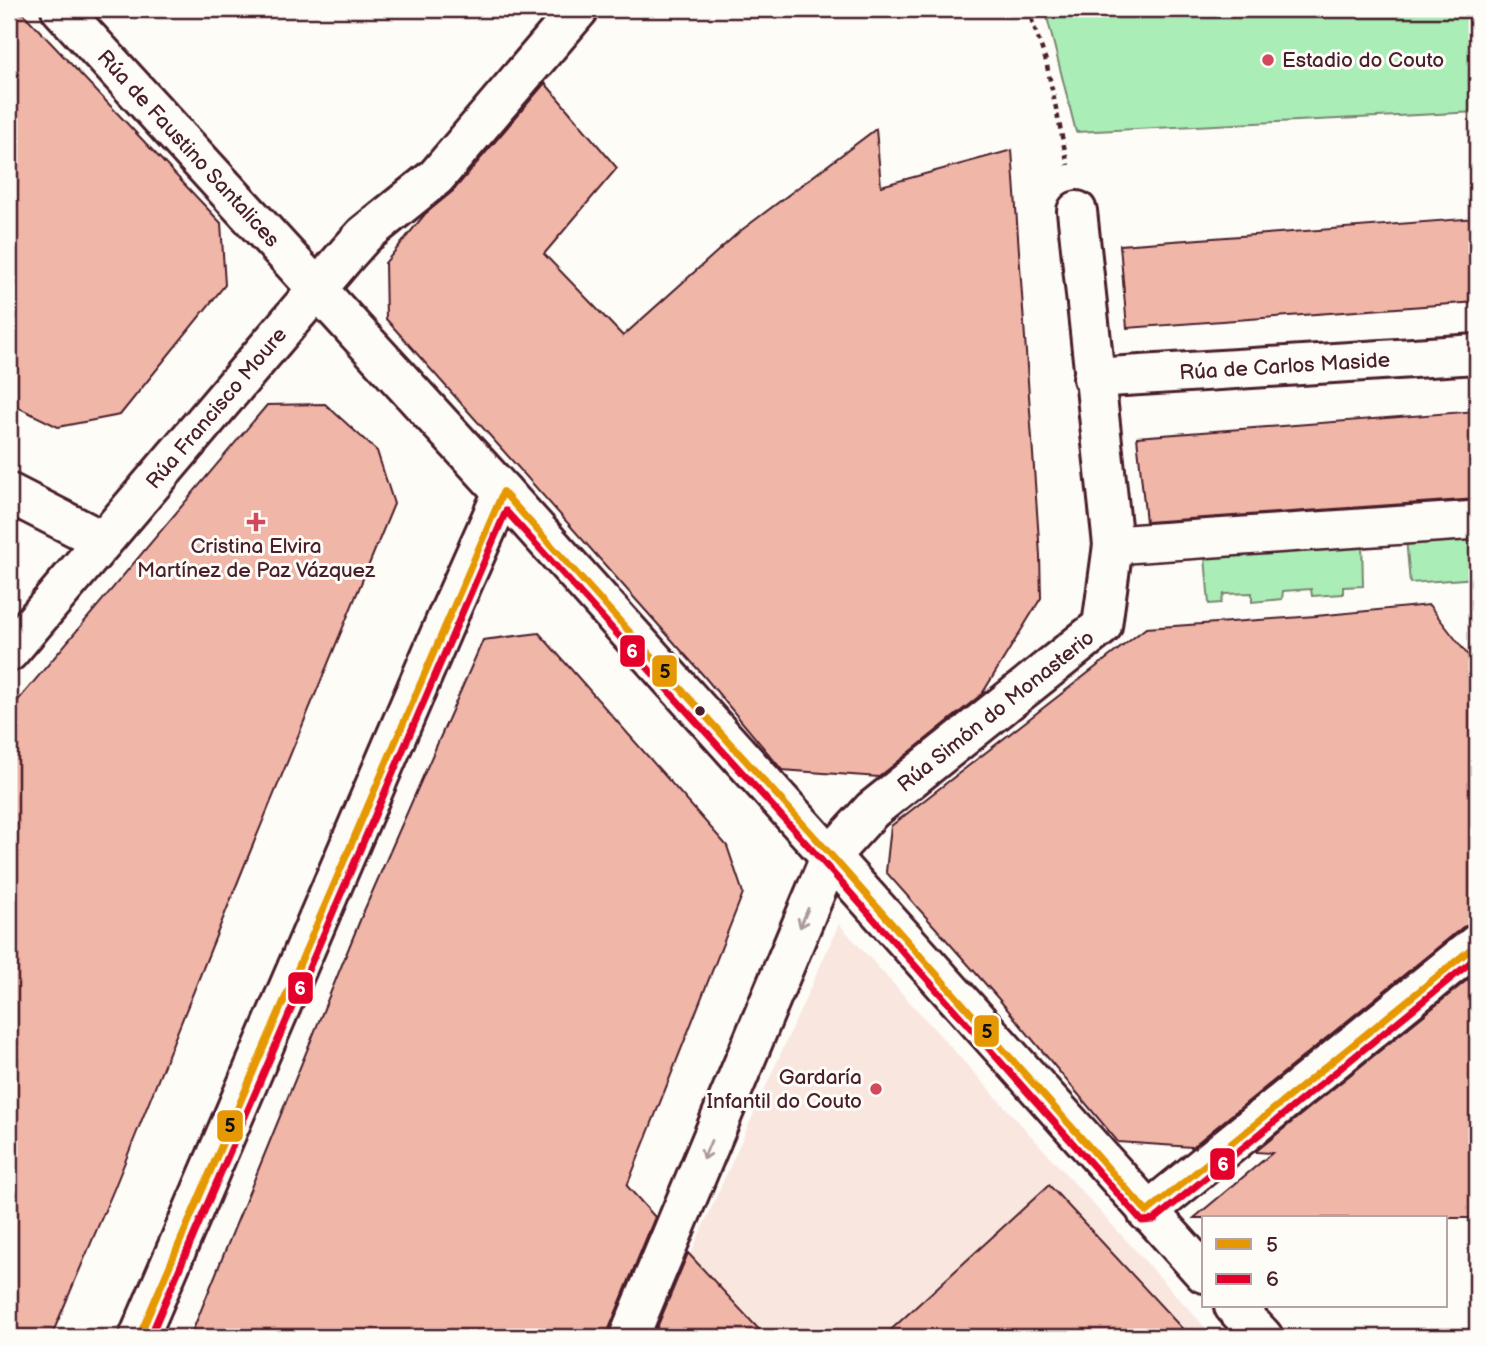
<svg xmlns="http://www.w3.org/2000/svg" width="1486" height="1346" font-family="'Balsamiq Sans',sans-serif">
  <rect width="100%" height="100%" fill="#fdfcf7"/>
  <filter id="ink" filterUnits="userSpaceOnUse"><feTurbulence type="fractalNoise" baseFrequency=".0143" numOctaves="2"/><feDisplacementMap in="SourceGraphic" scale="14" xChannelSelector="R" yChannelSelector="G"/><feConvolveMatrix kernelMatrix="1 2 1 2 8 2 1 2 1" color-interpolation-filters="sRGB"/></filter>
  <g filter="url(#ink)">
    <path fill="#f9e7df" d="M839,924L1214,1337H766L690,1255Z"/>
    <path fill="#aaedb7" stroke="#7a8671" stroke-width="2" d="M1045,9H1477V112L1076,132Z
      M1477,534V578L1410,583L1406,538Z
      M1362,538L1363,586L1343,587V594L1312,596L1311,589L1283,591L1282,599L1252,602V593L1224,594L1221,603L1209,604L1204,545Z"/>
    <path fill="#f0b6a8" stroke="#4a1f2b" stroke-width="2" d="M9,9H19L221,223L225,285L120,415L58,427L9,403Z
      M545,83L617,168L544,254L623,336L739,232L876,129L881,186L1012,150L1040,555L1041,598L982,694L879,777L782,770L703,675L386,319L385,263L425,214L453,191Z
      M1477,218V302L1127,328L1120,245Z
      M325,404L377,451L394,504L243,869L114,1189L51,1337H9V711L267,405Z
      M1477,411V499L1146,522L1137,437Z
      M1429,605L1477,667V923L1463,927L1192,1147L1118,1142L997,997L886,872L891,826L1146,628L1316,616Z
      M539,633L727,846L743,893L627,1186L655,1217L609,1329L608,1337H190L363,913L483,640Z
      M1477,972V1218H1194L1272,1153L1255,1152Z
      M1049,1185L1190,1337H883Z
      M688,1253L766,1337H653Z"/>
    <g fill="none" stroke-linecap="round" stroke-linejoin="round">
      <defs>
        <path id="pedestrian" d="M1113,545L1477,520"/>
        <g id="minor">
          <path id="s1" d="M61,9L503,492L1204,1273"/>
          <path id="s2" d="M1093,378L1477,354"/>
          <path d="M9,493L103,541"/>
          <path id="s3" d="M9,652L347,254L364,235L436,177L579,9"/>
          <path d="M1147,1212L1477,944"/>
          <path d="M1234,1306L1263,1337"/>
          <path d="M139,1337L447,618L503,492"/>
          <path id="s4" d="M629,1337L831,855L872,810L1102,626L1113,545L1077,211"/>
        </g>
      </defs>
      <use href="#pedestrian" stroke="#4a1f2b" stroke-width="42"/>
      <use href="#minor" stroke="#4a1f2b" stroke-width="44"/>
      <path stroke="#4a1f2b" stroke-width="4.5" stroke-dasharray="5 5" stroke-linecap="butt" d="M1028,9L1046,61L1068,165"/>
      <use href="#pedestrian" stroke="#fdfcf7" stroke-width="37"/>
      <use href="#minor" stroke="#fdfcf7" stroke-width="38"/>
      <defs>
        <path id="bus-1" d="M503,492L831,855L1147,1212
          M1147,1212L1477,944
          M139,1337L503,492"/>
        <path id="bus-2" d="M150,1337L506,511L823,862L1142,1221L1154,1220L1477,957"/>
      </defs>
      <use href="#bus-1" stroke="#fdfcf7" stroke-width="12"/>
      <use href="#bus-2" stroke="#fdfcf7" stroke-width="12"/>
      <use href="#bus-1" stroke="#e69804" stroke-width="7"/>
      <use href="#bus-2" stroke="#e4002b" stroke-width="7"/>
    </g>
    <defs><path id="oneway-shaft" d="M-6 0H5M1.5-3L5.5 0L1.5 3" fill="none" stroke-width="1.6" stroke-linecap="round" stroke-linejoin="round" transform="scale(1.75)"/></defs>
    <g stroke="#ac999b">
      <use href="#oneway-shaft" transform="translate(804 918) rotate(113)"/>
      <use href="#oneway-shaft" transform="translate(707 1150) rotate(113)"/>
    </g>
  </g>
  <g fill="#d1495b" stroke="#fdfcf7" stroke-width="2.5">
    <circle cx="1268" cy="60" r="7"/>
    <path d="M252.5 511.5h7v7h7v7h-7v7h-7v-7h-7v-7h7z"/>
    <circle cx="876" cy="1089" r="7"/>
  </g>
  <circle fill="#4a1f2b" stroke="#fdfcf7" stroke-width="2.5" cx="700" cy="711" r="6"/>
  <g text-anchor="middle" stroke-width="6" stroke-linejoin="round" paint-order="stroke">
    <g font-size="21" fill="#4a1f2b" stroke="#fdfcf7" text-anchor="start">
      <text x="1282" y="67">Estadio do Couto</text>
      <text x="256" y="553" text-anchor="middle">Cristina Elvira<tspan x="256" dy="24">Martínez de Paz Vázquez</tspan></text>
      <text x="862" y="1084" text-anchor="end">Gardaría<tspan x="862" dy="24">Infantil do Couto</tspan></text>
    </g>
    <g font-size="21" fill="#4a1f2b" stroke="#fdfcf7">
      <text dy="7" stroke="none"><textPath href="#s1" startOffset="189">Rúa de Faustino Santalices</textPath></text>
      <text dy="7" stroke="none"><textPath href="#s2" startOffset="192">Rúa de Carlos Maside</textPath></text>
      <text dy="7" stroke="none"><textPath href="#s3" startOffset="320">Rúa Francisco Moure</textPath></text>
      <text dy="7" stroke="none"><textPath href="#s4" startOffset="742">Rúa Simón do Monasterio</textPath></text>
    </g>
  </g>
  <g stroke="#fdfcf7" stroke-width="2.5">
    <rect x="619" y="634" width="27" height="34" rx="7" fill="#e4002b"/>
    <rect x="651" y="654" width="27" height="34" rx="7" fill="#e69804"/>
    <rect x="287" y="971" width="27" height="34" rx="7" fill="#e4002b"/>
    <rect x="973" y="1014" width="27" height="34" rx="7" fill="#e69804"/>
    <rect x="216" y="1109" width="28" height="34" rx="7" fill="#e69804"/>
    <rect x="1209" y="1147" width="27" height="34" rx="7" fill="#e4002b"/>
  </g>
  <g font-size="19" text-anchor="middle" font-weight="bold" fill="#fff">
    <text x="632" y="658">6</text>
    <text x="300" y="995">6</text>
    <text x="1223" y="1171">6</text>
  </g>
  <g font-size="19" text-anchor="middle" font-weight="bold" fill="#111">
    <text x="665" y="678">5</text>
    <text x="987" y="1038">5</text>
    <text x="230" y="1132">5</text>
  </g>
  <rect width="1486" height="1346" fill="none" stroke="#fdfcf7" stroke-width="35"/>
  <rect x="18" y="18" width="1451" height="1311" fill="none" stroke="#4a1f2b" stroke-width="2.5" filter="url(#ink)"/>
  <rect x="1202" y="1216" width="245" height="91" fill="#fdfcf7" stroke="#b5a4a5" stroke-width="2"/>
  <rect x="1216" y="1239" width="35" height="10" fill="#e69804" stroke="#b5a4a5" stroke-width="2"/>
  <text x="1266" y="1252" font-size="21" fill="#4a1f2b">5</text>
  <rect x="1216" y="1274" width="35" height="10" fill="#e4002b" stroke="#b5a4a5" stroke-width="2"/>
  <text x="1266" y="1286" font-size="21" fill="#4a1f2b">6</text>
</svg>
